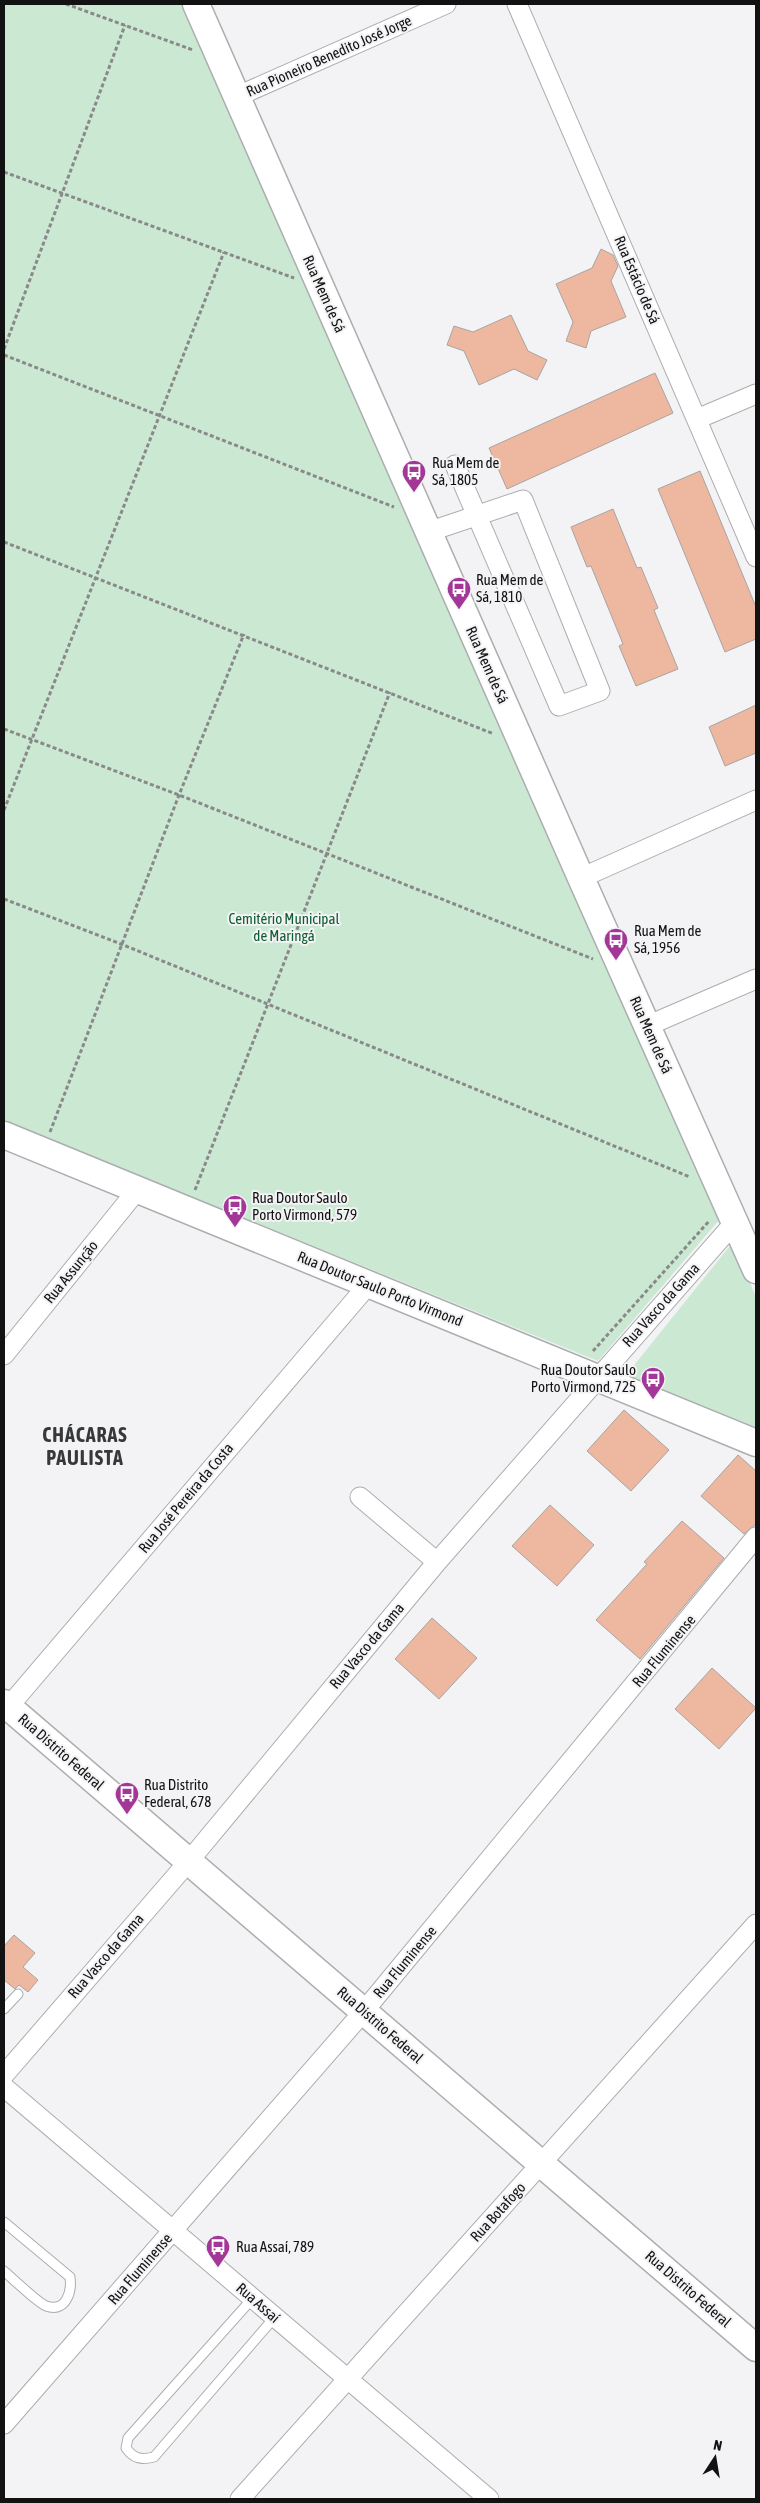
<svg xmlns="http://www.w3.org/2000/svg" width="760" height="2503" font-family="'Asap Condensed',sans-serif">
  <rect width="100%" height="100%" fill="#f3f3f5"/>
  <path fill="#cbe9d2" d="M4,4H182L720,1219L598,1361L4,1121Z
    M733,1242L756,1297V1428L623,1379Z"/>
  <path fill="#eeb79f" stroke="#a7a4a3" d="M601,249L613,255L618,266L611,281L626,317L591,331L586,348L566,341L573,322L556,284L592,268Z
    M511,315L528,351L547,360L537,380L514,369L479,385L464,351L447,345L454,326L473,332Z
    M655,373L673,413L507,489L489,448Z
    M700,471L756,607V639L725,652L658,489Z
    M613,509L637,568L641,567L658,608L654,610L678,669L636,686L619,646L623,644L591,566L587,567L571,527Z
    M756,705V753L725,766L709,727Z
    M624,1410L669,1450L631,1491L587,1451Z
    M738,1455L756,1471V1524L744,1534L701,1496Z
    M550,1505L594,1545L557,1586L512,1546Z
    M682,1521L724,1558L640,1659L596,1620L647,1564L644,1562Z
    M432,1618L477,1658L439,1699L395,1659Z
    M712,1668L756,1708L719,1749L675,1709Z
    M14,1935L35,1953L23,1967L38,1980L28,1992L19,1985L15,1989L4,1980V1946Z"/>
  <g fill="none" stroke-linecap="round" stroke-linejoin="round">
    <defs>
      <path id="lane" d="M4,2009L18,1994
        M4,2222L70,2277C72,2292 66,2313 46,2306C37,2302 13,2279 4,2271
        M252,2299L128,2438L126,2448C134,2459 141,2460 154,2457L274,2318"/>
      <path id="street" d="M517,4L756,557
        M238,96L446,4
        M697,419L756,394
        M428,532L523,500L600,691L559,706L455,465
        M581,878L756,800
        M647,1026L756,979
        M4,1355L138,1189
        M360,1497L437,1562
        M4,1712L368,1285
        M4,2075L189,1861L437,1562L735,1222
        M4,2087L489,2499
        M4,2424L364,2011L756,1537
        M240,2499L756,1924"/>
      <path id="secondary" d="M196,4L581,878L756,1270
        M4,1135L756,1443
        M4,1703L756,2348"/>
    </defs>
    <use href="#lane" stroke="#acadaf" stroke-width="11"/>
    <use href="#street" stroke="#acadaf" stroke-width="21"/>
    <use href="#secondary" stroke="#acadaf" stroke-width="29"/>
    <path stroke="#89898b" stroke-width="3" stroke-dasharray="4 2.5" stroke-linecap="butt" d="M66,4L193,50
      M4,172L294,278
      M4,349L125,25
      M4,355L394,507
      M4,542L494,734
      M4,729L179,795L593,959
      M4,810L224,252
      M4,899L121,944L690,1177
      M50,1132L179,795L244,634
      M195,1190L390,692
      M593,1351L710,1220"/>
    <use href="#lane" stroke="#fff" stroke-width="9"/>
    <use href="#street" stroke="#fff" stroke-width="19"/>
    <use href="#secondary" stroke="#fff" stroke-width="26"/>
  </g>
  <defs>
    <symbol id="bus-pin" viewBox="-11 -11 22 30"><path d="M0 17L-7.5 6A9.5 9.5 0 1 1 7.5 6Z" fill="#a23798" stroke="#f3f3f5"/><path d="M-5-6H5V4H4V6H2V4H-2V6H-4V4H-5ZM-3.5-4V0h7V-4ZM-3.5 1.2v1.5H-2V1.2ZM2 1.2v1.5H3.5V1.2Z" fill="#fff"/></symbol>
  </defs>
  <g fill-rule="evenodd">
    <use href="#bus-pin" x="400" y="458" width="28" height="38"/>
    <use href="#bus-pin" x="445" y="575" width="28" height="38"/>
    <use href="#bus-pin" x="602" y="926" width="28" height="38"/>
    <use href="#bus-pin" x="221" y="1193" width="28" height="38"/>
    <use href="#bus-pin" x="639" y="1365" width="28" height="38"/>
    <use href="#bus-pin" x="113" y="1780" width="28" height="38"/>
    <use href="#bus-pin" x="204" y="2233" width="28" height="38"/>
  </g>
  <g text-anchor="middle" stroke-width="4" stroke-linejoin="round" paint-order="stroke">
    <g font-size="15" fill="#121213" stroke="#f3f3f5">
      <text transform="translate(329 56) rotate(-24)" y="5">Rua Pioneiro Benedito José Jorge</text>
      <text transform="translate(637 280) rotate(67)" y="5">Rua Estácio de Sá</text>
      <text transform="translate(324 294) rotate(66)" y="5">Rua Mem de Sá</text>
      <text transform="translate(487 665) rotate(66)" y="5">Rua Mem de Sá</text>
      <text transform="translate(651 1035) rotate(66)" y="5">Rua Mem de Sá</text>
      <text transform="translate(71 1272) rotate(-51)" y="5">Rua Assunção</text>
      <text transform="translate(380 1289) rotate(22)" y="5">Rua Doutor Saulo Porto Virmond</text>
      <text transform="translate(661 1305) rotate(-48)" y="5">Rua Vasco da Gama</text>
      <text transform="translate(186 1498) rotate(-50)" y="5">Rua José Pereira da Costa</text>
      <text transform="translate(367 1646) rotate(-50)" y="5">Rua Vasco da Gama</text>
      <text transform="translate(664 1651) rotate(-50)" y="5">Rua Fluminense</text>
      <text transform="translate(61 1752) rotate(41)" y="5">Rua Distrito Federal</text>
      <text transform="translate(106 1956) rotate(-49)" y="5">Rua Vasco da Gama</text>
      <text transform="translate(405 1962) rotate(-50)" y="5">Rua Fluminense</text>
      <text transform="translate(380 2025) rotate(41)" y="5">Rua Distrito Federal</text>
      <text transform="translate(498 2212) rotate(-48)" y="5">Rua Botafogo</text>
      <text transform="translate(140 2269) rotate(-49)" y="5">Rua Fluminense</text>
      <text transform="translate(688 2289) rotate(41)" y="5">Rua Distrito Federal</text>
      <text transform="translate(258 2303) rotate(41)" y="5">Rua Assaí</text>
    </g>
    <g font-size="15" fill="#121213" stroke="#f3f3f5" text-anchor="start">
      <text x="432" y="468">Rua Mem de<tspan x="432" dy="17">Sá, 1805</tspan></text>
      <text x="476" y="585">Rua Mem de<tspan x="476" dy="17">Sá, 1810</tspan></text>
      <text x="634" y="936">Rua Mem de<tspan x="634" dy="17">Sá, 1956</tspan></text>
      <text x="252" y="1203">Rua Doutor Saulo<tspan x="252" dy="17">Porto Virmond, 579</tspan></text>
      <text x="636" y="1375" text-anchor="end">Rua Doutor Saulo<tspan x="636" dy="17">Porto Virmond, 725</tspan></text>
      <text x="144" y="1790">Rua Distrito<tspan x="144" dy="17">Federal, 678</tspan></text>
      <text x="236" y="2252">Rua Assaí, 789</text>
    </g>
    <g font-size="15" fill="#0e5d31" stroke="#f3f3f5">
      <text x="284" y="924">Cemitério Municipal<tspan x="284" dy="17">de Maringá</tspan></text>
    </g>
    <g font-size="20" font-weight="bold" letter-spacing="1" fill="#373839" stroke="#f3f3f5">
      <text x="85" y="1442">CHÁCARAS<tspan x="85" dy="23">PAULISTA</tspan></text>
    </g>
  </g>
  <rect width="760" height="2503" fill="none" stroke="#121213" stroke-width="10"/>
  <g transform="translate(715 2458) rotate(12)" stroke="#f3f3f5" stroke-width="4" paint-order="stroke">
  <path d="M0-4L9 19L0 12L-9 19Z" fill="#121213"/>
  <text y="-8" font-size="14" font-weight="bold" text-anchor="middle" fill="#121213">N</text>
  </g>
</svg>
